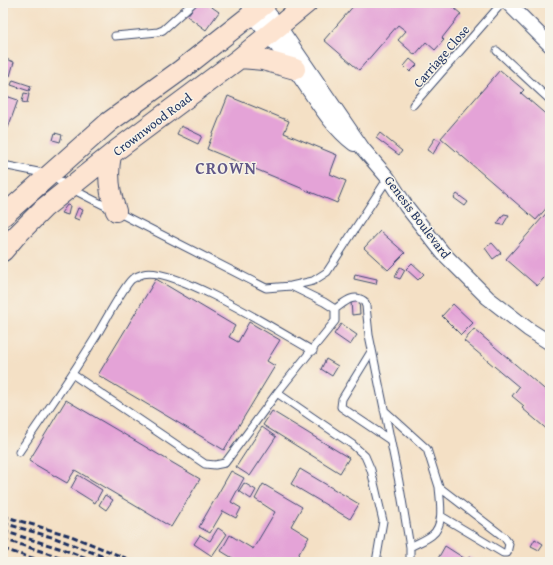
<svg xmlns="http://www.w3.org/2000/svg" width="553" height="565" font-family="'Gentium Book Plus',serif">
  <rect width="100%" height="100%" fill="#f7f3e8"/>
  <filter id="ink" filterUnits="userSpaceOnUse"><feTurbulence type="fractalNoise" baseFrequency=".025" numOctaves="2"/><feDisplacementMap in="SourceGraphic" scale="8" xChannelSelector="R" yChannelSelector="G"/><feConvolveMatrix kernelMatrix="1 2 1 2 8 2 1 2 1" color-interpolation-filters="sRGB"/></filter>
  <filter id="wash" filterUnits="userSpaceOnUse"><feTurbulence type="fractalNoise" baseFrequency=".012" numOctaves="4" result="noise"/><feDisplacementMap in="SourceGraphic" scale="16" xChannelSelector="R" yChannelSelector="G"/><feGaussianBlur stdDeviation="0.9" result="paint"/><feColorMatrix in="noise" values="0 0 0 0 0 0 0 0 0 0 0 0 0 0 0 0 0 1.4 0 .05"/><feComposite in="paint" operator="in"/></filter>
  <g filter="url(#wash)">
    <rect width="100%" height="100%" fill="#f4e0c5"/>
    <g id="blocks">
      <path fill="#e4a3d7" d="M3,3H9L3,19Z
        M197,3H206L219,12L206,30L187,16Z
        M356,3H448L461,14L442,38L444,40L435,50L426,42L415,55L398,40L406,31L398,25L359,70L324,40Z
        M3,58L14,62L10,76L3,73Z
        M410,59L417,65L410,72L404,66Z
        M500,70L524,90L521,93L550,118V204L536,220L441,138Z
        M13,80L31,86L29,91L11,85Z
        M24,93L29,94L27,103L22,102Z
        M3,95L18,100L8,128L3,126Z
        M228,96L289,121L284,133L337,155L330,174L346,181L337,203L207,149Z
        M181,126L202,136L198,144L177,134Z
        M55,133L62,135L60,142L53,140Z
        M380,133L402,151L399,155L376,138Z
        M435,138L441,141L433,154L427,150Z
        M457,194L468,202L465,206L454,198Z
        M67,205L70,206L68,215L61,213Z
        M78,208L83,210L79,220L74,218Z
        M550,209V271L537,286L506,259Z
        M504,214L509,215L503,225L497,224Z
        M380,231L405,253L388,270L364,248Z
        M492,243L501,253L493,259L485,248Z
        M412,263L424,274L418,280L406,269Z
        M400,267L405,270L400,279L395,277Z
        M355,274L377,279L376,284L354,279Z
        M156,279L235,326L229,337L238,342L249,322L280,340L267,361L275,366L224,450L98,375Z
        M359,300L360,314L352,315L351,301Z
        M453,304L473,323L461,335L442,316Z
        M341,324L357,335L350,345L334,334Z
        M474,329L550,394V432L522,408L524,406L512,396L519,387L464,341Z
        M326,359L338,366L332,376L321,369Z
        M66,400L200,479L171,527L75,470L67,483L29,461Z
        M272,411L349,458L340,473L263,425Z
        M262,427L276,437L250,476L236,467Z
        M300,469L359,504L350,519L291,484Z
        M231,471L244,478L231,502L241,508L236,518L223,511L210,533L199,527Z
        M78,475L102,490L95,503L71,488Z
        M244,483L256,490L251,499L239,491Z
        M263,484L302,507L291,526L309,537L294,562H239L221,551L230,535L253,549L275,512L255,499Z
        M105,495L113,500L106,510L99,505Z
        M218,528L227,534L212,556L194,544L200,535L210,541Z
        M535,539L543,544L539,550L531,546Z
        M445,546L467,560L469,557L478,562H436Z"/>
    </g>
  </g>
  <g filter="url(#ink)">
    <use href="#blocks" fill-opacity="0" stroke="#3c4a6d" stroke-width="1"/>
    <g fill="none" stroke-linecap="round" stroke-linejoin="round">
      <defs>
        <path id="lane" d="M115,36L158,32L163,30L193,3
          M497,51L550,100
          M413,105L502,3
          M3,165L48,174L70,188L266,288L291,286L324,302L335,309V321L277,393L225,463L215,465L205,464L72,374
          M291,286L313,281L327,272L388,178
          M335,309C344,303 353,293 364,301L366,306L369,335L399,482L410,547V562
          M372,350L342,399L341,407L390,440
          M277,393L353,445L365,456L371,470L383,521L376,562
          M384,410L427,449L439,487L504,537L509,544L507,553H503L441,516
          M19,452C45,414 71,377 95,338C103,325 123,287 132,279C135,277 140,275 143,274C173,265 283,334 313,351
          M410,547C417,543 426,540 432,535C445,525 440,501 439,487"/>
        <path id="street" d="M249,3L251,14C266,32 282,51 295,70C314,96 328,124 354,144
          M260,3L278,25L363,149L388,178L406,206L443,253L488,298L528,329L550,343
          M508,3L550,45"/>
        <path id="secondary" d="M240,58L263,60L295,69
          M111,155C107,175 109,192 116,211
          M3,216L109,122L181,70L266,3
          M3,251L15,237L44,208L118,149L240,58L307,3"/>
      </defs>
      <use href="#lane" stroke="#3c4a6d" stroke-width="9"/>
      <use href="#street" stroke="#3c4a6d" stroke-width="16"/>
      <use href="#secondary" stroke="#3c4a6d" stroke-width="22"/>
      <use href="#lane" stroke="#fff" stroke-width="7"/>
      <use href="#street" stroke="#fff" stroke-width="14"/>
      <use href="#secondary" stroke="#fde4d1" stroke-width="20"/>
      <path stroke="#1b2f5e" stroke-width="3" stroke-dasharray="6 3" stroke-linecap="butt" d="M3,516L71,536L135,562
        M3,523L55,538L117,562
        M3,531L62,549L98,562
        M3,539L75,562
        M3,549L45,562"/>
    </g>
  </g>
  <g text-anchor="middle" stroke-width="3" stroke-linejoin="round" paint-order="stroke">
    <g font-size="13" fill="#1b2f5e" stroke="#f7f3e8">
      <text transform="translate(441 56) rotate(-49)" y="5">Carriage Close</text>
      <text transform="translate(152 124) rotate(-37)" y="5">Crownwood Road</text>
      <text transform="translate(418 217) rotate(53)" y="5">Genesis Boulevard</text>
    </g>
    <g font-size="17" font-weight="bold" letter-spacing="1" fill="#615888" stroke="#f7f3e8">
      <text x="226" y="174">CROWN</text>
    </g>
  </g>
  <rect width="553" height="565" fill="none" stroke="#f7f3e8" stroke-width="16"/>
</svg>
